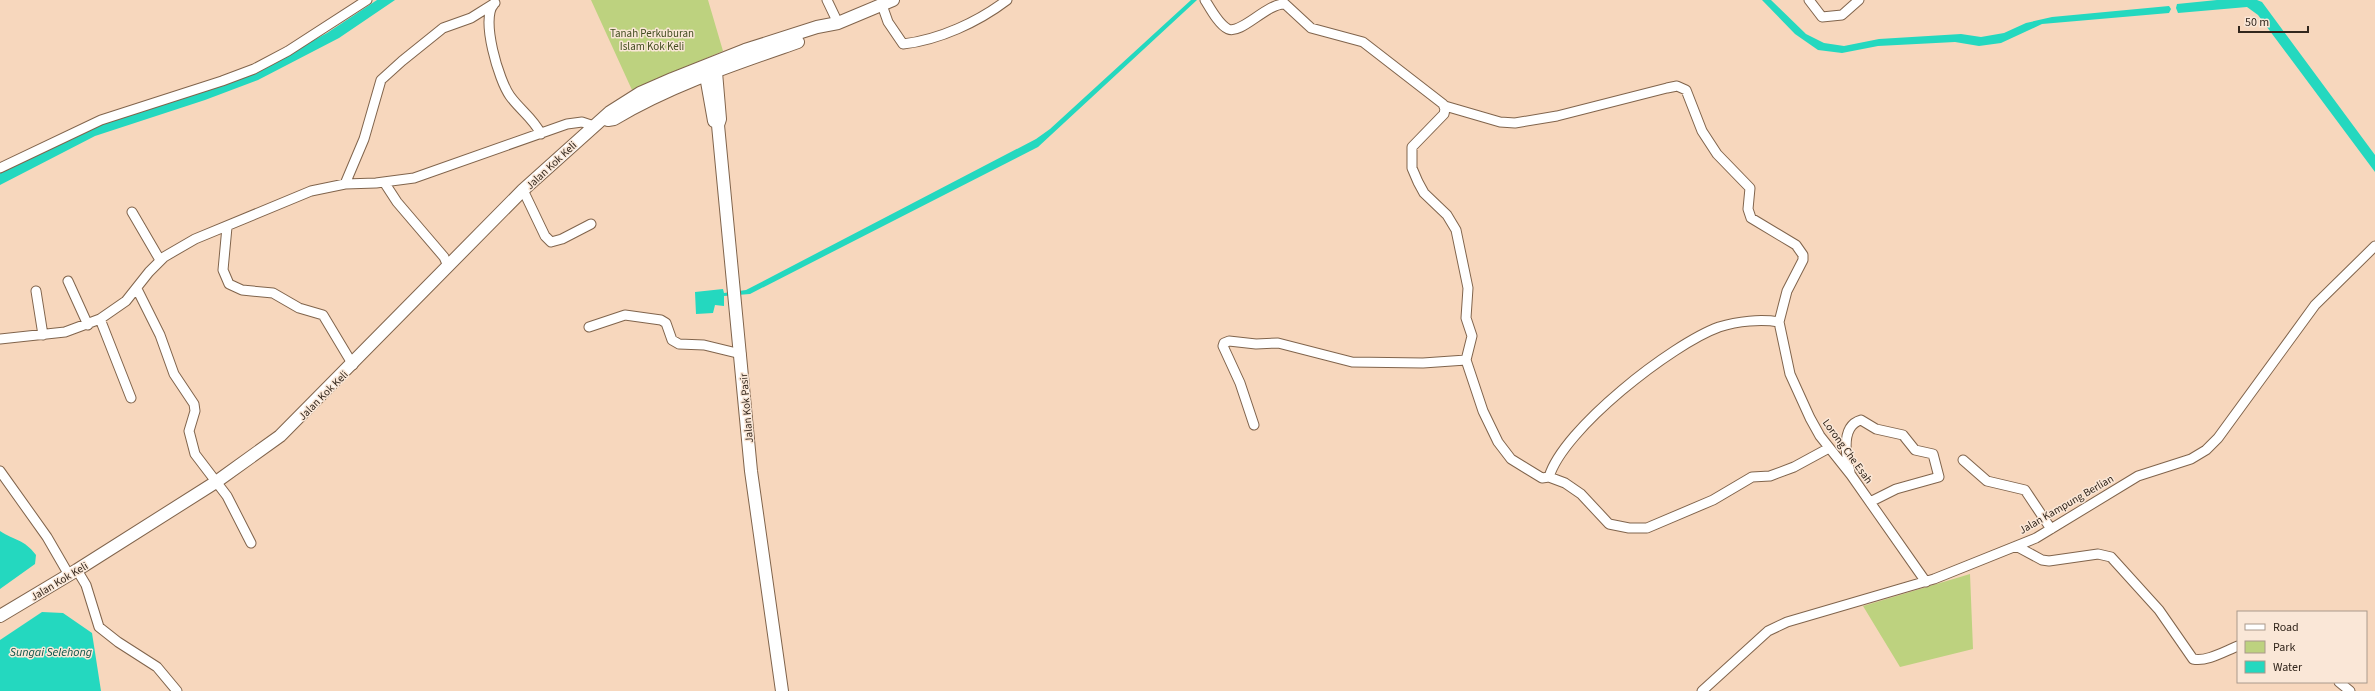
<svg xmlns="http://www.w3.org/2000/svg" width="2375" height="691" font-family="'Source Sans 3',sans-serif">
  <rect width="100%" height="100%" fill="#f7d7bd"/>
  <path fill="#bdd27f" d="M591,0H708L723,51L632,90Z
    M1970,574L1973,649L1900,667L1863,606Z"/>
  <path fill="#24d8bf" d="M377,0H395L339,38L258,80L205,100L95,136L0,185V172L99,122L251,74L327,33Z
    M1191,0H1197L1038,147L750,294L724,296V306L715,305L713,313L696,314L695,292L723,289L724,293L746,290L1036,139L1050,129Z
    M1762,0H1771L1806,34L1824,43L1844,46L1879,39L1961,34L1981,37L2004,33L2026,23L2052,17L2169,6L2171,9L2169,13L2042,24L2001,43L1979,46L1955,42L1878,46L1842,53L1818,50L1795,34Z
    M2217,0H2257L2262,2L2375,155V172L2258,15L2247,7L2178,13L2176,8L2177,4Z
    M0,531C15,541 24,539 36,555L35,564L0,589Z
    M42,612L63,613L92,633L101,691H0V640Z"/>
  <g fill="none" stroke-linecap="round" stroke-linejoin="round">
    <defs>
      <path id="street" d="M827,0L838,23
        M1205,0C1210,8 1219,25 1228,29C1241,35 1267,3 1285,4L1311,28L1363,42L1443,104L1445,109L1444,114L1412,147V168L1418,182L1424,193L1447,215L1456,230L1468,288L1466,318L1472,336L1466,360L1483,411L1498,442L1511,459L1542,478L1549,477C1563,429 1672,344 1719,327C1738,321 1761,319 1779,322
        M1809,0L1822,17L1842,15L1859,0
        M494,4C480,18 499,81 510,96C520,110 533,118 541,134
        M882,5L888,22L903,44C939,40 978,22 1007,0
        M1445,106L1500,122L1515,123L1557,116L1667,88L1677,86L1686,90L1702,131L1717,154L1750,188L1748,209L1751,218L1796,245L1803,255V260L1787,291L1779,322L1790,374L1810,418L1820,436L1851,475L1926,582
        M0,168L101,120L222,81L254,69L288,51L367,0
        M384,182L397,202L444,257L448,266
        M345,184L364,139L381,80L402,61L443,28L471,18L495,3
        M523,190L545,236L551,242L562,239L591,224
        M132,212L160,260
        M227,227L223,270L229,284L242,290L273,293L299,308L323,315L353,365
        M68,281L88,325
        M137,289L160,335L174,374L194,404L195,411L189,431L195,454L227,496L251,543
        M36,291L43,335
        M100,319L131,398
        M589,327L625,315L661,320L666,323L672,340L679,344L704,345L741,354
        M0,339L65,332L100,319L126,301L149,272L164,257L195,239L311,191L345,184L376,183L414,178L567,124L582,122L594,126
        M1254,425L1240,383L1223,346L1224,343L1229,341L1256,344L1278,343L1352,362L1423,363L1466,360
        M1963,460L1987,481L2025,490L2051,529
        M0,471L47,537L69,575
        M1850,472C1846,456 1840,426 1861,420L1876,429L1903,435L1915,450L1933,454L1939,477L1896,489L1870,502
        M1549,477L1565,483L1581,494L1609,524L1629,528H1647L1713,500L1752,477L1770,476L1794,467L1829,448
        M2016,546L2042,560L2049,561L2098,554L2111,557L2159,610L2193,659C2207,662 2225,651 2238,646
        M77,570L86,585L99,627L118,642L157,667L177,691
        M2339,682L2350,691
        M1702,691L1768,631L1787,622L1934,579L2036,538L2138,476L2191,459L2206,450L2218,438L2315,305L2375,246"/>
      <path id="secondary" d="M711,70L706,76L714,121
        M699,73L710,71L716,72L720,119L718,125L751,471L782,691
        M608,120L614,119C671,85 735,64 798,42
        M0,616L77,570L216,482L280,436L523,190L610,112L640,93L672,79L745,50L817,27L838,23L893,0"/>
    </defs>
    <use href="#street" stroke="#80644c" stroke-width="11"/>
    <use href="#secondary" stroke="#80644c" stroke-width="14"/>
    <use href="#street" stroke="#fff" stroke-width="9"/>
    <use href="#secondary" stroke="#fff" stroke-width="12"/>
  </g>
  <g text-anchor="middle" stroke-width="3" stroke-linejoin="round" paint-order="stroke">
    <g font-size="11" fill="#424c20" stroke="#fae7d7">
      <text x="652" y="37">Tanah Perkuburan<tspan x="652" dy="13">Islam Kok Keli</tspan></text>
    </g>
    <g font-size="11" fill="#32261c" stroke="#fae7d7">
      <text transform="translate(551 165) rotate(-43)" y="4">Jalan Kok Keli</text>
      <text transform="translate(323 395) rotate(-45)" y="4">Jalan Kok Keli</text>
      <text transform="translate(746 408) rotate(-95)" y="4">Jalan Kok Pasir</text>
      <text transform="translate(1848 451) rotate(54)" y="4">Lorong Che Esah</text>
      <text transform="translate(2066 504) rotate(-30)" y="4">Jalan Kampung Berlian</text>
      <text transform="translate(59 581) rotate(-31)" y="4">Jalan Kok Keli</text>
    </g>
    <g font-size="12" font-style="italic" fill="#0d5349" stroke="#fae7d7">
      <text x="51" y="656">Sungai Selehong</text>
    </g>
  </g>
  <rect x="2237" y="611" width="130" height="72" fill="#fae7d7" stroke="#aa9a8c"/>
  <rect x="2245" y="624" width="20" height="6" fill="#ffffff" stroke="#aa9a8c"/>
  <text x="2273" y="631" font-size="12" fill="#32261c">Road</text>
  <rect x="2245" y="641" width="20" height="12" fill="#bdd27f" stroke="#aa9a8c"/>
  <text x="2273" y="651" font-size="12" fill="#32261c">Park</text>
  <rect x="2245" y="661" width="20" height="12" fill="#24d8bf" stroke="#aa9a8c"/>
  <text x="2273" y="671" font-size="12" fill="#32261c">Water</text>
  <path d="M2239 26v6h69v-6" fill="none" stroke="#32261c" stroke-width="2"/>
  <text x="2245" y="26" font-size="12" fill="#32261c" stroke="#fae7d7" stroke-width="3" paint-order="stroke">50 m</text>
</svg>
